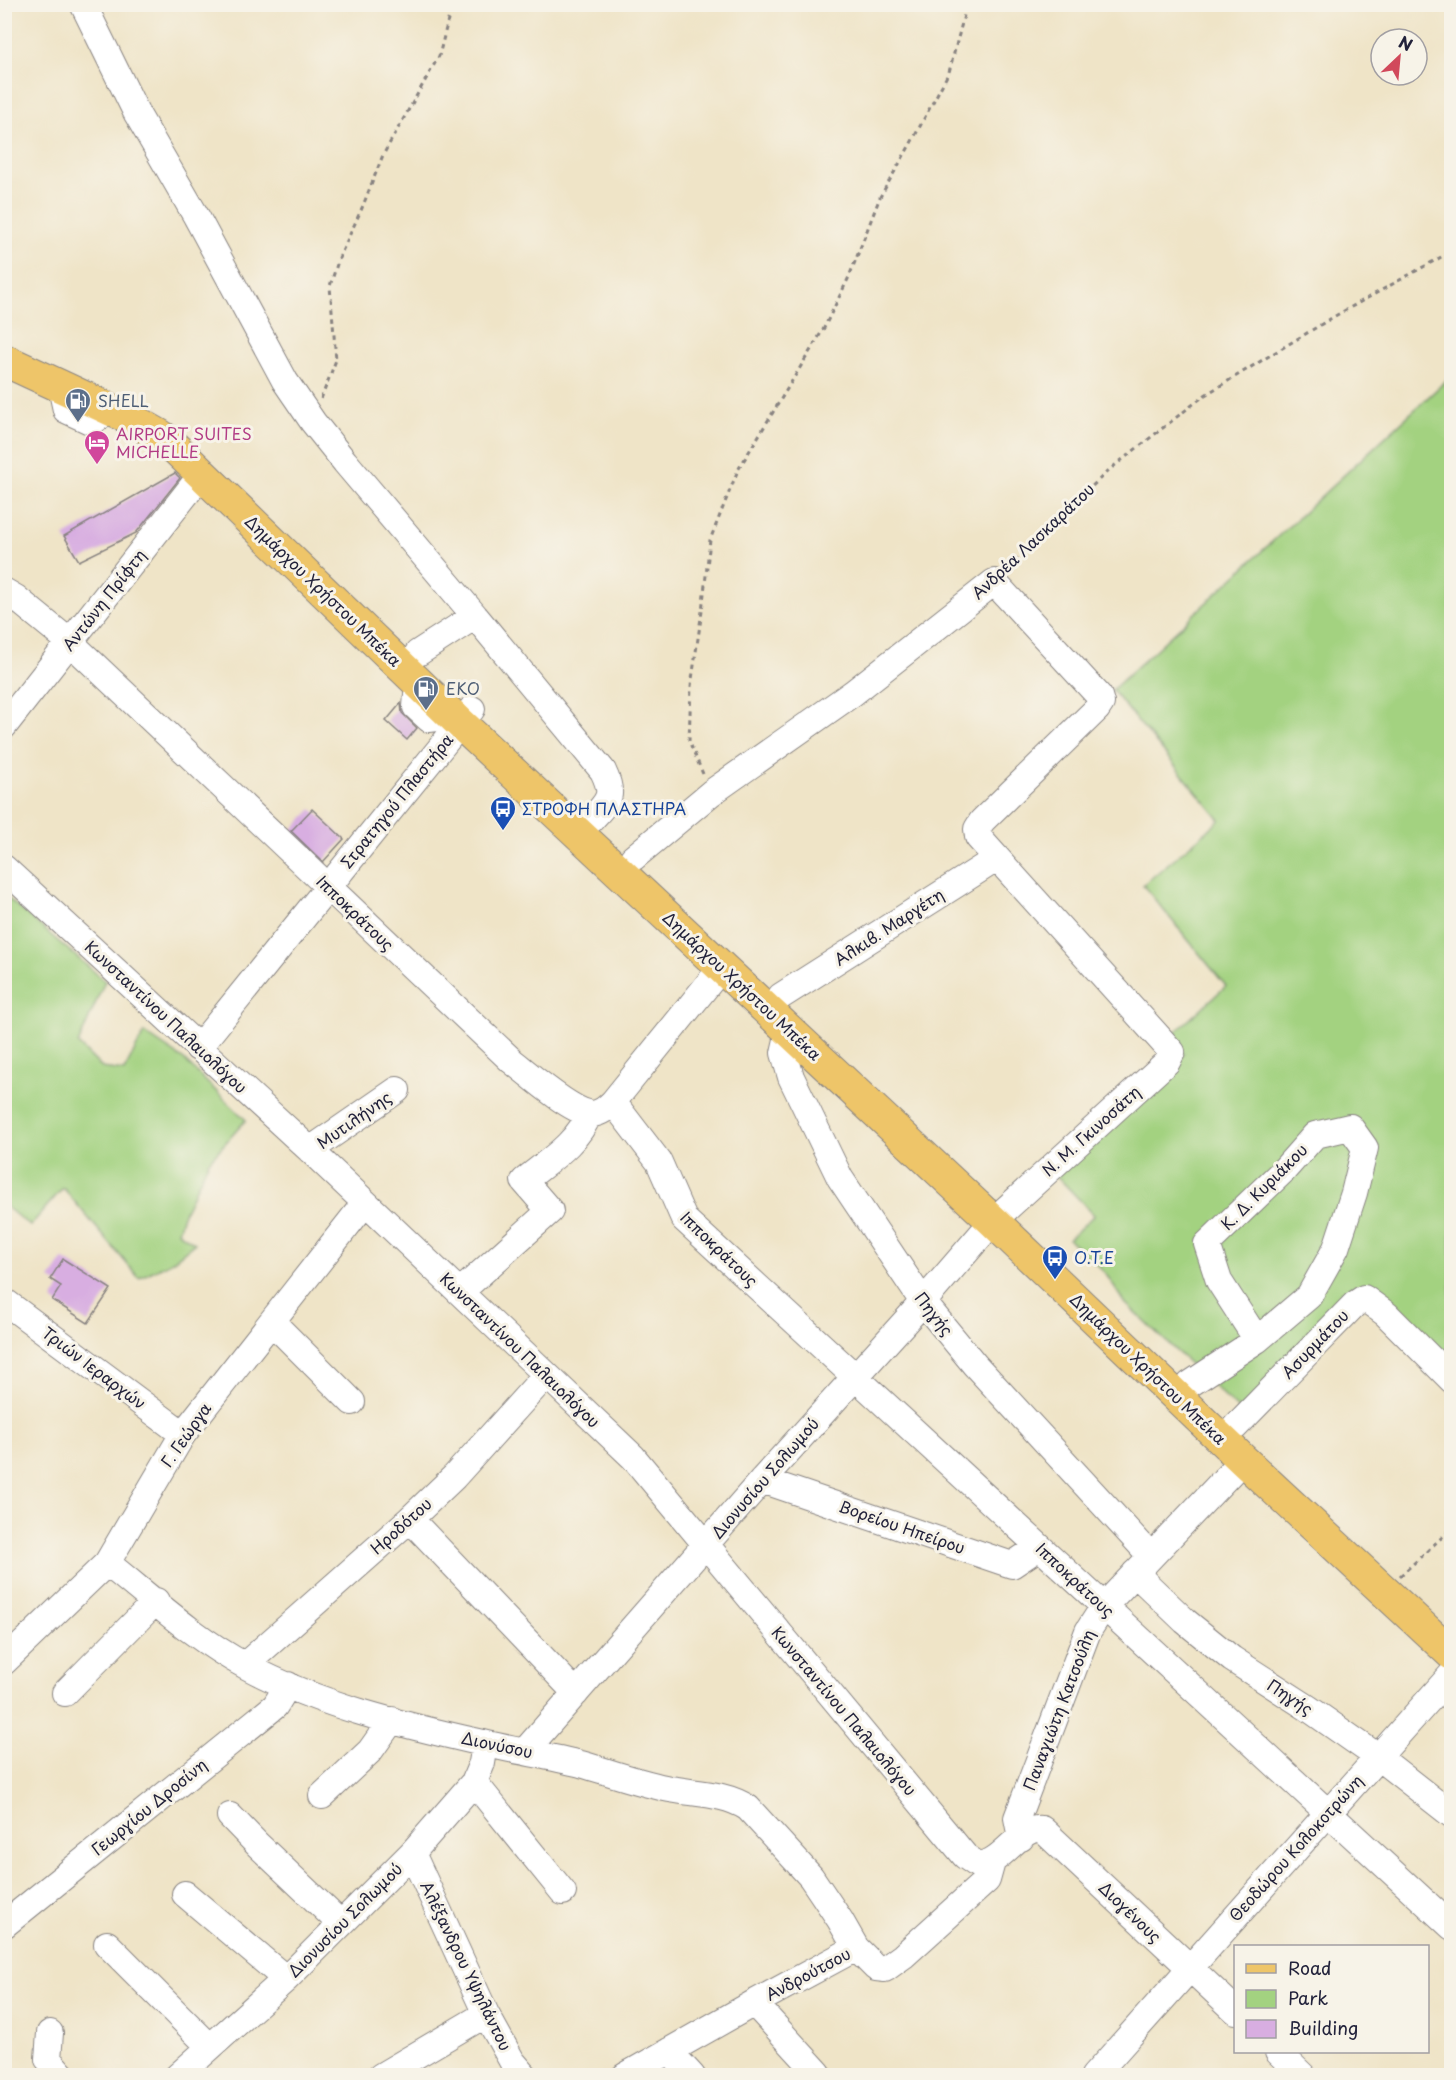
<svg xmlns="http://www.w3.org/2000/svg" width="1456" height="2080" font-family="'Playpen Sans',sans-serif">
  <rect width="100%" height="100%" fill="#f7f3e8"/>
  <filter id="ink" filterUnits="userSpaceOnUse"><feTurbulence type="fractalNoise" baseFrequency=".0167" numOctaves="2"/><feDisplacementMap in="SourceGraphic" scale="12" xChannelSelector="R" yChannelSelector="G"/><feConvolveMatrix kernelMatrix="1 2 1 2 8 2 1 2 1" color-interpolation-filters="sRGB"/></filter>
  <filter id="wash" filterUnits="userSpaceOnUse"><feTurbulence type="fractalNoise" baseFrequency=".008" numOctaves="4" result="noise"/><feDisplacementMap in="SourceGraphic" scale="24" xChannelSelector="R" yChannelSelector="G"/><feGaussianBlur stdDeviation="1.35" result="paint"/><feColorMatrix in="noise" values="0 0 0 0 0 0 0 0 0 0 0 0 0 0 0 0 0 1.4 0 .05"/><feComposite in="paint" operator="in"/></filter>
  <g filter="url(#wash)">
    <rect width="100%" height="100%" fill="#efe4c7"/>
    <path fill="#a3d280" stroke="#627a5e" stroke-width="1.5" d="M1451,376V1368L1364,1286L1240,1411L1123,1301L1106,1274L1069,1239L1094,1215L1054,1173L1184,1054L1170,1037L1226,986L1143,885L1220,820L1112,690Z
      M4,895L105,981L78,1044L102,1068L124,1071L144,1033L183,1059L246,1120L209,1161L183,1215L178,1232L195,1243L171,1262L139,1278L63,1188L30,1226L5,1206Z"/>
    <g id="blocks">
      <path fill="#d8aee1" d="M175,473L180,478L136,533L79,561L64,536Z
        M401,703L402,713L417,728L407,740L386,721Z
        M312,809L344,839L323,862L291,831Z
        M63,1259L111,1289L88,1323L52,1300L61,1286L50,1279Z"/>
    </g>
  </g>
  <g filter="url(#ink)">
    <use href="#blocks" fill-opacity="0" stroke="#888381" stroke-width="1.5"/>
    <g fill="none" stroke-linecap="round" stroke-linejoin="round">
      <defs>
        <path id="minor" d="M83,4L137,114L196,216L285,381L313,422L345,462L475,616L418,653
          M61,387L66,410L92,422L110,410
          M4,591L16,598L71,643L512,1061C530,1075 567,1108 588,1113C598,1116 607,1108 613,1102L659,1162L684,1219L1452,1927
          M475,616L603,771C615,796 609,800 591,820
          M418,682L416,707L429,719L453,716
          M4,726L202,474
          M4,868L310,1150L633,1457L965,1856L978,1865C1003,1864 1020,1825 1042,1829L1236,2011
          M781,996L996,859
          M793,1034L787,1040L784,1053L791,1077L840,1178L923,1302L975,1365L1151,1556
          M198,1048L472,709
          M613,1102L722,967
          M310,1150L397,1090
          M460,1292L550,1211L524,1181C548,1161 577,1144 589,1114
          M4,1301L183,1434
          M272,1322L352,1402
          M1190,1384L1257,1340L1309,1296L1336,1248L1354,1193L1365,1148L1350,1127L1315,1135L1284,1170L1207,1244L1219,1281L1257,1340
          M1235,1427L1355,1304L1364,1298L1386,1314L1452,1380
          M762,1480L1012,1565L1039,1547
          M410,1519L576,1693
          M107,1563C151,1598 195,1639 246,1666C319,1705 403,1725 483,1743C516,1751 549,1756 581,1764C609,1772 636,1782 665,1788C692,1794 724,1792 748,1808L811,1877L840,1920L856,1948
          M1135,1573L1185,1621L1232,1659L1308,1708L1378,1757L1452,1815
          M4,1662L107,1563L183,1434L365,1203
          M245,1665L410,1519L454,1477L545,1376
          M65,1693L156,1601
          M525,1751L762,1480L923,1302L993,1221L1167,1062L1172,1052L978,837L977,829L982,821L1097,709L1101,703L1099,696L994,582L853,693L711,793L633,858
          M474,1782L563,1892
          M322,1796L370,1751L392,1720
          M230,1816L258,1845L341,1924
          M1021,1838L1017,1818L1088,1631L1104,1606L1243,1460
          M412,1853L486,2014L512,2061L525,2076
          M185,1894L286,1979
          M4,1925L275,1706L288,1685
          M107,1944L210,2047
          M754,2003L818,2073
          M50,2033L48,2059L63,2076
          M669,2051L692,2076
          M1278,2052L1303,2076
          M178,2076L286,1979L412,1853L474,1782L482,1763L485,1744
          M381,2076L486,2014
          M625,2076L754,2003L856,1948L876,1968L885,1969L903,1956L987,1880L992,1862
          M1094,2076L1452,1674"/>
        <path id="major" d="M4,360L131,419L161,436L175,448L460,723L993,1221L1243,1460L1452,1654"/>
      </defs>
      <use href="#minor" stroke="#888381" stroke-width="28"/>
      <use href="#major" stroke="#888381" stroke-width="34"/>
      <path stroke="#888381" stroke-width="3" stroke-dasharray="4.5 4.5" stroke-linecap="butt" d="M321,399L336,360L330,286L339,258L362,208L383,155L439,56L452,4
        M1008,567L1109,470L1205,395L1335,316L1452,251
        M703,774L689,741L691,686L702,611L710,540L738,470L824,328L849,277L880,197L910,145L949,72L967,4
        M1400,1576L1452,1528"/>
      <use href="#minor" stroke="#fff" stroke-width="26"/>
      <use href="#major" stroke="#eec569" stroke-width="32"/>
    </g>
  </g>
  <defs>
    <symbol id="fuel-pin" viewBox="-11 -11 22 30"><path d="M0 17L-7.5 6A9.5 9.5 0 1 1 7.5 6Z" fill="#5c6f8a" stroke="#f7f3e8"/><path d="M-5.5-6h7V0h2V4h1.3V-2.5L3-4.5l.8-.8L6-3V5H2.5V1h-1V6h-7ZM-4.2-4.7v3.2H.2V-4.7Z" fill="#fff"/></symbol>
    <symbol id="hotel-pin" viewBox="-11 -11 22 30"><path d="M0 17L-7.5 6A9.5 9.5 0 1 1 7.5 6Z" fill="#d1479c" stroke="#f7f3e8"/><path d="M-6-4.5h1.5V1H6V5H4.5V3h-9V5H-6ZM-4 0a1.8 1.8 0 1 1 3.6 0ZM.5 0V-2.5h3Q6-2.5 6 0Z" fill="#fff"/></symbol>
    <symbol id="bus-pin" viewBox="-11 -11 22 30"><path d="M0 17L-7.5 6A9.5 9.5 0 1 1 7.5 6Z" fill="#1a4fb4" stroke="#f7f3e8"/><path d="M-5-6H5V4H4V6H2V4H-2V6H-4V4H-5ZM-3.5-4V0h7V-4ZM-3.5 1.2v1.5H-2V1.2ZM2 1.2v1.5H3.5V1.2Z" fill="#fff"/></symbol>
  </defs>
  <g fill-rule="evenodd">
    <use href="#fuel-pin" x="63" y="386" width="30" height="40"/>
    <use href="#hotel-pin" x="82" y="428" width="30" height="40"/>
    <use href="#fuel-pin" x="411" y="674" width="30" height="40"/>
    <use href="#bus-pin" x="488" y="794" width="30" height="40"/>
    <use href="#bus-pin" x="1040" y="1243" width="30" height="40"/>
  </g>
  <g text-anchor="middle" stroke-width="6" stroke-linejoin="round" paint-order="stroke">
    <g font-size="16" fill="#4e5e75" stroke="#f7f3e8" text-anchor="start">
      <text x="98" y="407">SHELL</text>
      <text x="446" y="695">ΕΚΟ</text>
    </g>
    <g font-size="16" fill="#b23c85" stroke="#f7f3e8" text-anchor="start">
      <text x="116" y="440">AIRPORT SUITES<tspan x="116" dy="18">MICHELLE</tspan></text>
    </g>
    <g font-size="16" fill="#22223b" stroke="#f7f3e8">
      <text transform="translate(1033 541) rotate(-43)" y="6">Ανδρέα Λασκαράτου</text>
      <text transform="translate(323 591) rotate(44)" y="6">Δημάρχου Χρήστου Μπέκα</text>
      <text transform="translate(104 600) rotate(-52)" y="6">Αντώνη Πρίφτη</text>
      <text transform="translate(397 801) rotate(-51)" y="6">Στρατηγού Πλαστήρα</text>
      <text transform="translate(355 913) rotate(44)" y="6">Ιπποκράτους</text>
      <text transform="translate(889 927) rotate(-33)" y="6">Αλκιβ. Μαργέτη</text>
      <text transform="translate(742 986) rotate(43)" y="6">Δημάρχου Χρήστου Μπέκα</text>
      <text transform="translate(166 1017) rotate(43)" y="6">Κωνσταντίνου Παλαιολόγου</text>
      <text transform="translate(354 1120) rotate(-35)" y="6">Μυτιλήνης</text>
      <text transform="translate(1091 1131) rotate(-42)" y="6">Ν. Μ. Γκινοσάτη</text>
      <text transform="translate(1264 1187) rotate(-45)" y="6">Κ. Δ. Κυριάκου</text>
      <text transform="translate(719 1249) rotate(44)" y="6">Ιπποκράτους</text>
      <text transform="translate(934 1314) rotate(52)" y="6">Πηγής</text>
      <text transform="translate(1315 1344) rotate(-46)" y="6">Ασυρμάτου</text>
      <text transform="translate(520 1350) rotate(44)" y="6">Κωνσταντίνου Παλαιολόγου</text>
      <text transform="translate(94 1368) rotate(37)" y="6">Τριών Ιεραρχών</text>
      <text transform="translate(1148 1369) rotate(44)" y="6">Δημάρχου Χρήστου Μπέκα</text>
      <text transform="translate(186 1435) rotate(-55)" y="6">Γ. Γεώργα</text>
      <text transform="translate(765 1478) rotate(-49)" y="6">Διονυσίου Σολωμού</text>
      <text transform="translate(401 1526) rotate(-42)" y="6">Ηροδότου</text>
      <text transform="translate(902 1527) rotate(19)" y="6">Βορείου Ηπείρου</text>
      <text transform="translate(1075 1580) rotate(43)" y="6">Ιπποκράτους</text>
      <text transform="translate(1290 1697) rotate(33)" y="6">Πηγής</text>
      <text transform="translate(1059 1710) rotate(-69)" y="6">Παναγιώτη Κατσούλη</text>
      <text transform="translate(844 1711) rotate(50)" y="6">Κωνσταντίνου Παλαιολόγου</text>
      <text transform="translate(497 1745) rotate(12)" y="6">Διονύσου</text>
      <text transform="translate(149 1807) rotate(-39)" y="6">Γεωργίου Δροσίνη</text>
      <text transform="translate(1296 1848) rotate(-48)" y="6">Θεοδώρου Κολοκοτρώνη</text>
      <text transform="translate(1130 1912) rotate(44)" y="6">Διογένους</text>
      <text transform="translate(345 1920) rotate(-45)" y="6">Διονυσίου Σολωμού</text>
      <text transform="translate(466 1966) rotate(64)" y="6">Αλέξανδρου Υψηλάντου</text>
      <text transform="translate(808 1974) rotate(-28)" y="6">Ανδρούτσου</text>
    </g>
    <g font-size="16" fill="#164399" stroke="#f7f3e8" text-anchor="start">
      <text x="522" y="815">ΣΤΡΟΦΗ ΠΛΑΣΤΗΡΑ</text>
      <text x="1074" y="1264">Ο.Τ.Ε</text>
    </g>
  </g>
  <rect width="1456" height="2080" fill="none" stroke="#f7f3e8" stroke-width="24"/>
  <rect x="1234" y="1945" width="195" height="108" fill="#f7f3e8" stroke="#a29fa3" stroke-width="1.5"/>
  <rect x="1246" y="1964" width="30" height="9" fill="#eec569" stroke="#a29fa3" stroke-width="1.5"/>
  <text x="1288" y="1975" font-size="18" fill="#22223b">Road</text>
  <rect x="1246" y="1990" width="30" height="18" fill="#a3d280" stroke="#a29fa3" stroke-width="1.5"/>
  <text x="1288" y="2005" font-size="18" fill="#22223b">Park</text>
  <rect x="1246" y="2020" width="30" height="18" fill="#d8aee1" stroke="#a29fa3" stroke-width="1.5"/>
  <text x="1288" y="2035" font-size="18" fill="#22223b">Building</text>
  <g transform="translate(1399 57) rotate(26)"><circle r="28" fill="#f7f3e8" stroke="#a29fa3" stroke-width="1.5"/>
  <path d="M0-4.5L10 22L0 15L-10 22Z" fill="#d1495b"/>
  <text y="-9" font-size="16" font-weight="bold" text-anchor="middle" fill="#22223b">N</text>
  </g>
</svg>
